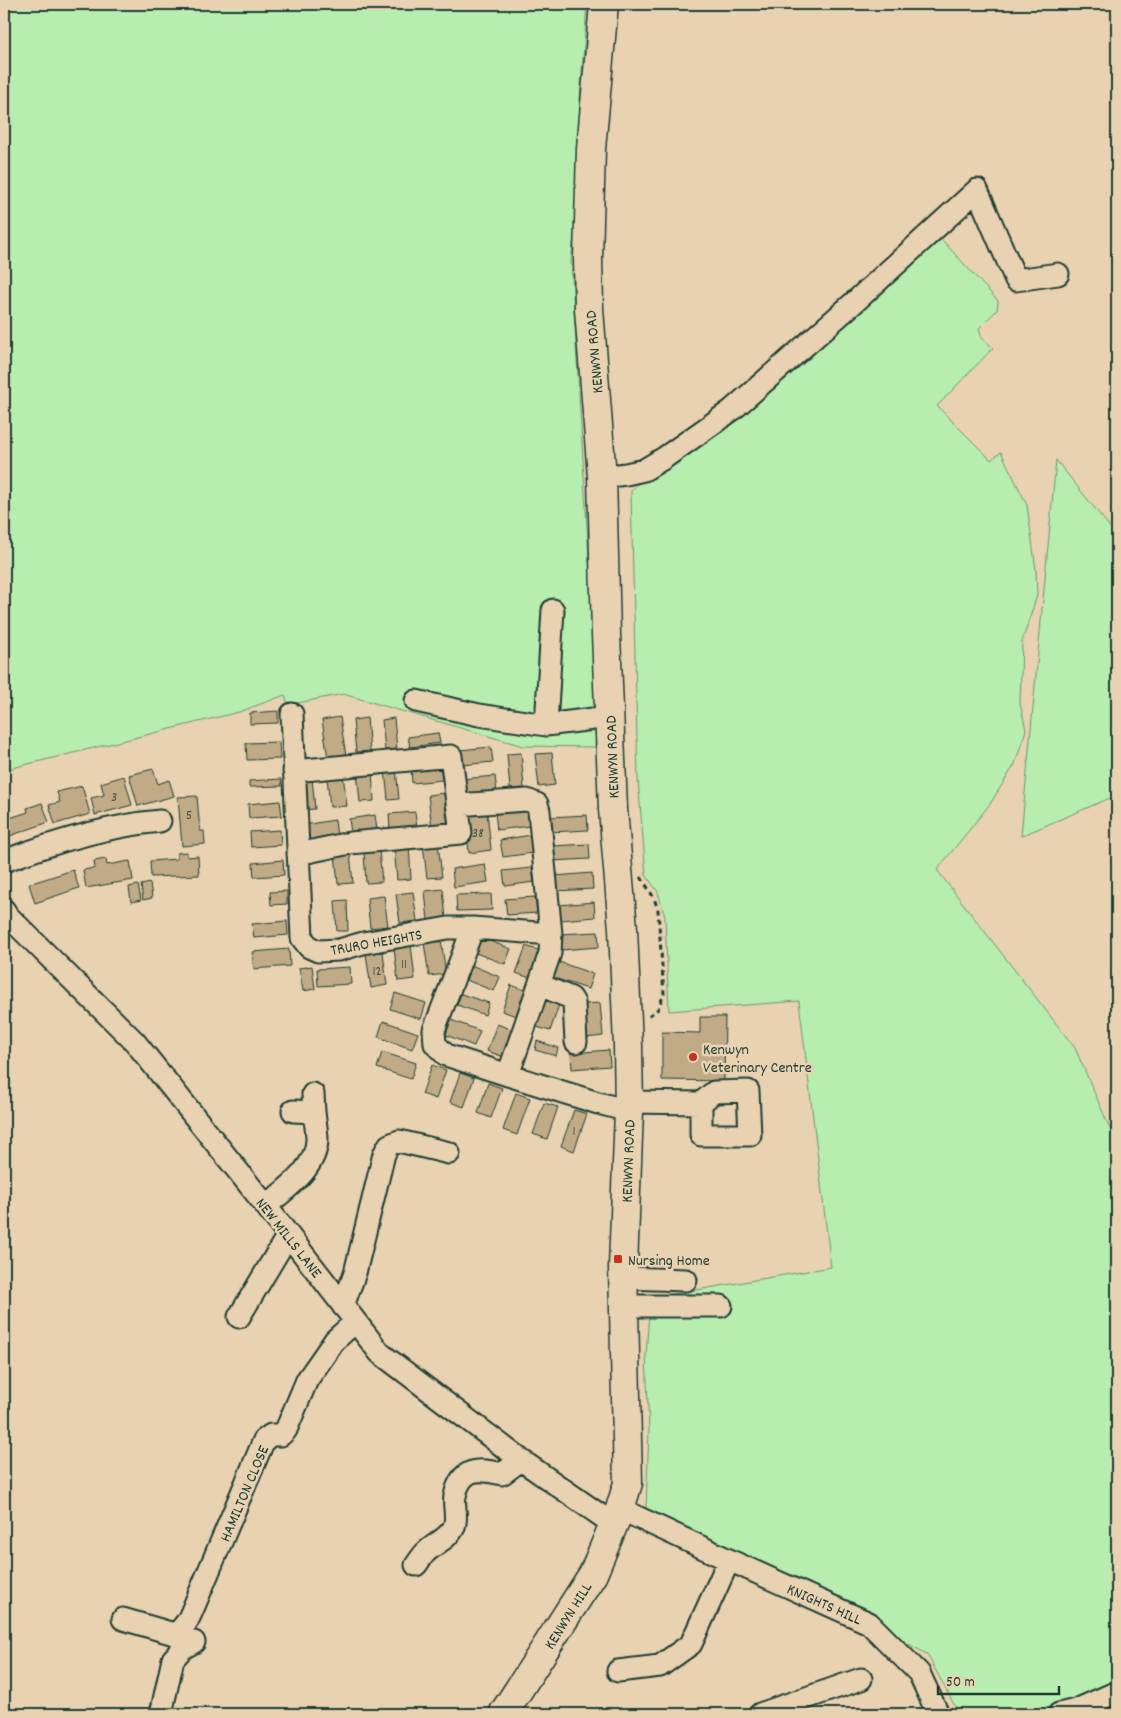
<svg xmlns="http://www.w3.org/2000/svg" width="1121" height="1718" font-family="Dekko,sans-serif">
  <rect width="100%" height="100%" fill="#e8d2b1"/>
  <filter id="ink" filterUnits="userSpaceOnUse"><feTurbulence type="fractalNoise" baseFrequency=".02" numOctaves="2"/><feDisplacementMap in="SourceGraphic" scale="10" xChannelSelector="R" yChannelSelector="G"/><feConvolveMatrix kernelMatrix="1 2 1 2 8 2 1 2 1" color-interpolation-filters="sRGB"/></filter>
  <g filter="url(#ink)">
    <path fill="#b7edaf" stroke="#6b9572" d="M4,4H587L580,99L577,211L571,261L598,708L595,747L523,746L343,694L288,705L285,695L239,712L4,770Z
      M936,238L943,241L998,301L997,310L979,328L982,338L993,348L937,406L991,460L1001,452L1027,505L1036,570L1037,595L1022,642L1020,703L1026,730L1015,764L990,804L937,870L1075,1048L1117,1145V1714H959L927,1654L729,1547L646,1508L649,1431L646,1355L650,1298L831,1267L799,1001L669,1011L665,917L658,892L646,875L638,779L631,491L640,481Z
      M1056,460L1117,536V795L1021,836Z"/>
    <path fill="#c1ab86" stroke="#1f3d34" d="M278,711V723L250,724V713Z
      M340,717L346,756L328,758L322,720Z
      M367,718L370,751L356,752L353,720Z
      M394,718L397,749L385,750L382,720Z
      M438,733L440,743L410,747L408,737Z
      M279,742L280,759L247,760L246,743Z
      M491,747L493,762L462,765L460,750Z
      M521,753L524,788L510,789L507,754Z
      M552,753L555,785L539,787L535,754Z
      M440,764L442,780L412,783L411,767Z
      M153,769L158,784L169,780L174,796L138,806L129,775Z
      M396,769L399,799L388,800L385,770Z
      M372,771L374,801L360,802L357,772Z
      M343,775L347,806L330,807L327,777Z
      M124,776L132,805L95,815L91,798L104,795L101,783Z
      M495,776L497,793L464,797L462,779Z
      M312,778L315,809L300,810L298,779Z
      M281,779L282,786L249,787V781Z
      M82,786L90,814L55,824L49,805L60,802L57,792Z
      M444,793L448,826L432,828L428,795Z
      M197,796L200,831H204L205,844L182,846L178,797Z
      M280,801L282,816L249,818L248,804Z
      M42,803L49,822L4,838V820L28,812L27,808Z
      M527,808L530,826L497,830L495,812Z
      M487,811L491,850L469,853L465,813Z
      M415,812L417,828L390,830L389,814Z
      M375,815L377,830L351,833L349,819Z
      M587,815L588,830L550,832L549,817Z
      M335,820L337,837L305,841L303,825Z
      M280,830L281,845L251,847L250,832Z
      M531,835L533,853L503,857L500,840Z
      M438,843L442,877L427,878L423,845Z
      M589,844L590,859L552,861V846Z
      M409,845L411,879L397,880L394,847Z
      M379,850L382,882L366,883L364,852Z
      M187,852V857L198,856L199,875L151,877L150,861L177,859V853Z
      M350,853L353,883L338,884L335,854Z
      M106,859L107,865L130,861L133,880L86,888L83,870L95,868L94,861Z
      M283,860L284,875L254,877L253,863Z
      M485,864L488,882L454,887L452,869Z
      M532,868L534,882L505,886L503,871Z
      M73,870L79,888L35,903L29,884Z
      M592,873L593,889L555,891V876Z
      M150,883L152,898L143,900L141,885Z
      M138,885L141,900L131,902L129,887Z
      M443,889L446,919L428,921L425,891Z
      M287,891V904L271,905L270,892Z
      M413,892L417,921L400,923L396,894Z
      M491,894L492,910L457,911L456,895Z
      M384,896L388,926L370,928L367,898Z
      M535,897L537,913L507,915L505,899Z
      M347,900L348,931H337L335,901Z
      M594,902L595,917L561,920L559,905Z
      M287,921L288,935L254,938L252,924Z
      M598,932L599,947L561,950L560,934Z
      M479,937L511,949L505,964L473,952Z
      M441,940L446,974L429,976L424,943Z
      M411,945L415,979L398,981L394,948Z
      M526,946L543,952L533,979L516,973Z
      M289,949L290,966L254,969L252,952Z
      M383,952L387,985L371,988L366,954Z
      M559,962L593,974L588,989L554,978Z
      M471,965L500,977L494,991L466,980Z
      M312,966L315,989L303,991L299,968Z
      M350,967L351,984L318,986L317,969Z
      M511,985L525,990L516,1016L502,1011Z
      M395,993L426,1003L421,1019L390,1009Z
      M461,994L489,1003L485,1015L457,1005Z
      M545,994L561,999L550,1031L534,1026Z
      M600,1003L603,1036L586,1038L583,1004Z
      M700,1017H725L724,1081L662,1080V1032L700,1033Z
      M451,1020L480,1031L474,1046L446,1035Z
      M383,1021L418,1033L412,1049L378,1037Z
      M497,1024L513,1030L504,1057L487,1051Z
      M537,1041L558,1048L556,1056L535,1050Z
      M609,1050L610,1066L572,1069L571,1053Z
      M382,1052L416,1063L411,1079L377,1068Z
      M432,1065L446,1070L436,1099L422,1094Z
      M460,1073L474,1078L464,1107L450,1102Z
      M488,1083L502,1088L491,1118L478,1113Z
      M516,1093L530,1098L517,1135L503,1130Z
      M544,1103L558,1107L547,1139L533,1134Z
      M574,1110L587,1114L574,1151L561,1146Z"/>
    <g fill="none" stroke-linecap="round" stroke-linejoin="round">
      <defs>
        <path id="minor" d="M602,477L626,474L644,470L664,458L732,410L858,299L977,190L1016,280L1058,274
          M416,701L479,715L546,725L609,717
          M292,714L302,938L309,947L318,951L339,950L363,943L448,928H473L551,934L550,953L508,1075
          M546,725L553,610
          M294,771L451,756L461,833L350,843L298,854
          M457,805L527,800L537,804L539,811L551,934
          M4,861C54,842 106,826 160,821
          M4,910L7,915L135,1042L266,1206L380,1353L521,1460L613,1524
          M473,928L434,1030L435,1044L446,1055L508,1075L598,1103L629,1111
          M540,985L571,998L574,1003L576,1042
          M629,1102L701,1103V1135H750L748,1091L714,1092L701,1103
          M293,1111L314,1112L313,1094
          M266,1206C286,1189 316,1169 317,1140C317,1131 315,1121 314,1112
          M623,1278L686,1280
          M343,1306L355,1273L384,1154L389,1145L399,1141L449,1153
          M624,1306H721
          M239,1317L288,1235
          M620,1509L729,1560L869,1623L919,1673L938,1714
          M416,1565C419,1561 422,1556 425,1553C434,1544 449,1538 454,1527C458,1517 453,1506 455,1496C461,1467 479,1468 502,1474L521,1460
          M123,1619L174,1634C186,1628 190,1616 195,1604L264,1440L271,1435H281L286,1430L307,1380L335,1340L355,1322
          M618,1671L660,1666L691,1644L729,1560
          M161,1714L173,1659L183,1648L194,1642
          M760,1714L861,1679
          M1059,1714L1076,1710L1117,1692"/>
        <path id="major" d="M503,1714L593,1574L620,1509L628,1483L623,1267L629,1111L628,1046L623,929L613,809L606,634L602,477L589,309L588,258L591,149L604,4"/>
      </defs>
      <use href="#minor" stroke="#1f3d34" stroke-width="25"/>
      <use href="#major" stroke="#1f3d34" stroke-width="31"/>
      <path stroke="#1f3d34" stroke-width="3" stroke-dasharray="5 4" stroke-linecap="butt" d="M641,877L654,898L658,910L664,994L658,1009L647,1017"/>
      <use href="#minor" stroke="#e8d2b1" stroke-width="21"/>
      <use href="#major" stroke="#e8d2b1" stroke-width="28"/>
    </g>
  </g>
  <g fill="#c8321e" stroke="#e8d2b1" stroke-width="2">
    <circle cx="693" cy="1057" r="5"/>
    <rect x="613" y="1254" width="10" height="10" rx="2.5"/>
  </g>
  <g text-anchor="middle" stroke-width="5" stroke-linejoin="round" paint-order="stroke">
    <g font-size="14" fill="#485848">
      <text x="114" y="801">3</text>
      <text x="189" y="819">5</text>
      <text x="478" y="837">38</text>
      <text x="404" y="968">11</text>
      <text x="377" y="975">12</text>
      <text x="574" y="1135">1</text>
    </g>
    <g font-size="16" fill="#1f3d34" stroke="#e8d2b1">
      <text transform="translate(593 352) rotate(-95)" y="6">KENWYN ROAD</text>
      <text transform="translate(611 757) rotate(-92)" y="6">KENWYN ROAD</text>
      <text transform="translate(376 941) rotate(-10)" y="6">TRURO HEIGHTS</text>
      <text transform="translate(627 1161) rotate(-88)" y="6">KENWYN ROAD</text>
      <text transform="translate(290 1237) rotate(52)" y="6">NEW MILLS LANE</text>
      <text transform="translate(243 1493) rotate(-67)" y="6">HAMILTON CLOSE</text>
      <text transform="translate(825 1603) rotate(24)" y="6">KNIGHTS HILL</text>
      <text transform="translate(567 1615) rotate(-58)" y="6">KENWYN HILL</text>
    </g>
    <g font-size="16" fill="#1f3d34" stroke="#e8d2b1" text-anchor="start">
      <text x="703" y="1054">Kenwyn<tspan x="703" dy="18">Veterinary Centre</tspan></text>
      <text x="628" y="1265">Nursing Home</text>
    </g>
  </g>
  <rect width="1121" height="1718" fill="none" stroke="#e8d2b1" stroke-width="20"/>
  <rect x="10" y="10" width="1101" height="1698" fill="none" stroke="#1f3d34" stroke-width="2" filter="url(#ink)"/>
  <path d="M938 1686v8h121v-8" fill="none" stroke="#1f3d34" stroke-width="2.5"/>
  <text x="946" y="1686" font-size="15" fill="#1f3d34" stroke="#e8d2b1" stroke-width="4" paint-order="stroke">50 m</text>
</svg>
